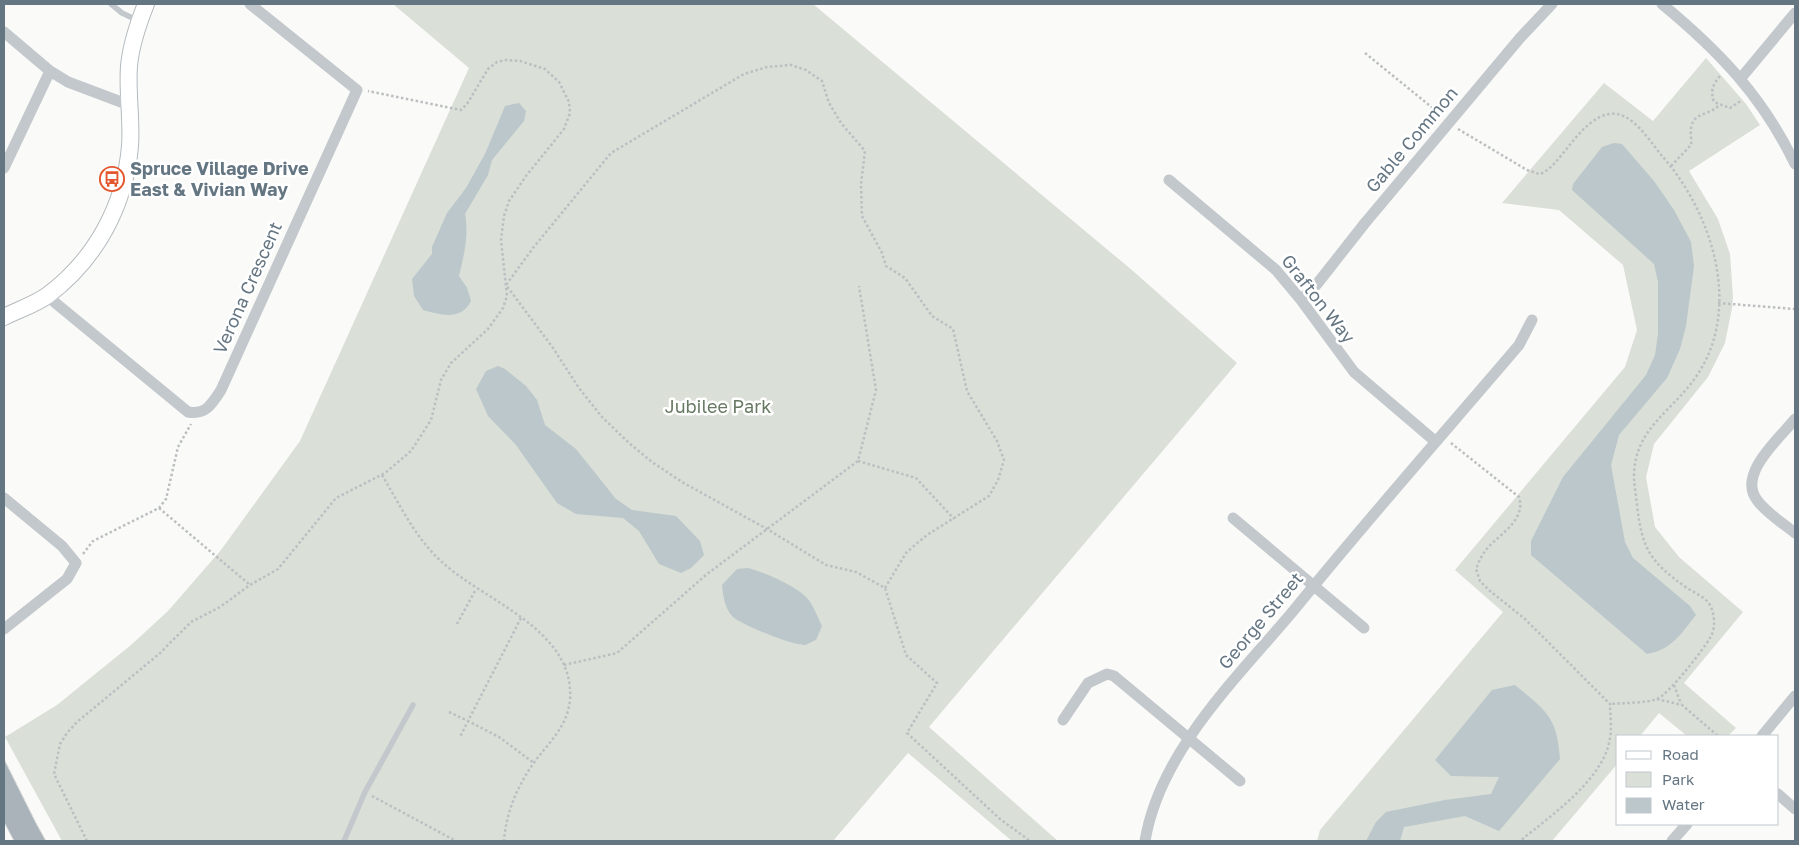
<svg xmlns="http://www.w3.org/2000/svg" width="1799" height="845" font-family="'Golos Text',sans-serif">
  <rect width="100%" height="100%" fill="#fafaf8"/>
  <path fill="#dadfd7" d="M393,4H813L1133,271L1237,363L929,727L1058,841H1012L908,753L833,841H62L5,737L57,705L131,645L168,611L221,550L300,441L469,68Z
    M1706,58L1746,104L1760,125L1689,171L1718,219L1730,254L1733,297L1732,308L1725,343L1708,377L1654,444L1646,477L1655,527L1679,557L1743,612L1684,683L1736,728L1728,736H1687L1659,713L1640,736H1618V763L1552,841H1317L1320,830L1503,612L1455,570L1625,367L1637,330L1623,265L1559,210L1502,203L1604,83L1653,121Z"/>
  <path fill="#bbc7cb" d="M519,103L526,111L524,121L492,160L488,175L465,214C469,236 464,255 459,276L467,288L471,301C461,321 441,315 423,310L414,296L412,279L432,254V247L447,213L466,188L485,154L505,106Z
    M1614,143L1622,144L1654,181L1674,210L1691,242L1694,266L1686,326L1680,349L1667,378L1619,435L1611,465L1625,542L1633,558L1690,606L1696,615C1681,634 1671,650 1647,654L1531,555V541L1563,477L1646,375L1655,355L1658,334V282L1654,264L1572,190L1573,184L1602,147Z
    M498,366L505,369L526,386L537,400L545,425L576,449L616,499L632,510L676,516L700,541L704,555L691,568L681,573L659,564L639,531L623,518L576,514L557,503L516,445L488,416L476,389L486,371Z
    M748,568C764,572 796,586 807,598C814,606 817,616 822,626L816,640C813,641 808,644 805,645C794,646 742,625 733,617C725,609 723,596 722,585L737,569Z
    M1515,685C1546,711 1557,716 1560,759L1499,831L1465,816L1404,827L1400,841H1402H1366L1376,822L1386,812L1445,800L1491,794L1499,777L1451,776L1435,760L1492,690Z"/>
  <path fill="#aab3b9" stroke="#dcdcda" d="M4,759L36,823L46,841H14L4,822Z"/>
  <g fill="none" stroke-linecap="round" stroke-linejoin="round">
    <defs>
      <path id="secondary" d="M4,317C18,310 36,304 48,295C96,259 125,205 130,146C132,120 127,93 129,66C131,44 138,24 146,4"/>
    </defs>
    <use href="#secondary" stroke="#b3babf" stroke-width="18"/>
    <path stroke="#bbbfc2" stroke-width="2.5" stroke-dasharray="2.5 2.5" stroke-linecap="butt" d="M1365,53L1440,114
      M1720,76C1713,84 1710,91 1714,102L1730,108L1742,100
      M1458,129L1527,170L1539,174C1558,171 1579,119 1609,114C1632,110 1650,142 1663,157C1714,216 1744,313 1693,381C1669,413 1635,430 1634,475C1634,485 1636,495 1637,505C1642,549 1650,562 1687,588C1696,594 1709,598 1712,610C1715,618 1715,630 1710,638C1703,650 1669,694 1657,699C1647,703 1622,703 1610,704
      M1671,166L1691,145C1692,140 1690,134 1691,128C1693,112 1711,115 1719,105
      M1718,303L1795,309
      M1451,443L1519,497C1527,523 1494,536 1483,554C1480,559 1478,564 1476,569L1480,581L1490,591L1525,619L1610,704C1610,715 1612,727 1610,738C1604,780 1550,816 1520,841
      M858,461L916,478L954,519
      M382,475C400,505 416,539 442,562C485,602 575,629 570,700C567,728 548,743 533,764C517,787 506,813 504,841
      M159,508L250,585
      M83,554L93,541L159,508L166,499L178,447L191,424
      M885,588L906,553L915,545L927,535L989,496L998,480L1004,460L997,441L967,391L953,329L932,316L905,278L886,266L882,253L862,216L861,184L865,151L841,123L829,103L822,81L806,70L791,65L767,67L744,74L611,153L533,248L506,285L553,348L579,388L602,417L629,443L652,462L682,482L767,529L826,565L856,572L885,588L906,655L937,683L907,733L1000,819L1030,841
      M521,618L468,721L499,737L534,763
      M457,624L476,589
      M564,665L617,653L707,574L858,461L876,390L859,286
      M1674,685L1681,704
      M1657,699L1682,705L1718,736
      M449,712L468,721L460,737
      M372,796L456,841
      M87,841L54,774L60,744L67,733L77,722L159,654L191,622L220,607L250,585L278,569L336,498L385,473L411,451L431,420L441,380L451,363L488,329L503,308L507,296L501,240L504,216L509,201L526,176L564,129L570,113L569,102L559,82L545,69L520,61L506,60L497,62L488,69L467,104L461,110L368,91"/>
    <path stroke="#c3c8cc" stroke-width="5.5" d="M111,4L122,13L139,21
      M344,841L365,792L413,705"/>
    <path stroke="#c3c8cc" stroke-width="11" d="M1662,4C1719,51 1763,97 1795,164
      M4,32L50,71L68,82L129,105
      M1741,78L1795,13
      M4,168L50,71
      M1169,180L1276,270L1301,300L1354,372L1436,442
      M47,296L188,412C206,415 212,404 221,390L357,90L250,4
      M1301,300L1317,284L1365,223L1520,38L1552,4
      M1795,419C1780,438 1737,474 1757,500C1766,513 1783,523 1795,533
      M4,498L62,546L76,563L67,579L4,629
      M1233,518L1364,628
      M1063,720L1088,683L1107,674L1114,676L1240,781
      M1762,736L1795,696
      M1778,794L1795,809
      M1145,841C1160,751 1237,678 1294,610C1367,520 1444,433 1519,345L1532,320
      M1672,841L1687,824"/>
    <use href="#secondary" stroke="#fff" stroke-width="16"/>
  </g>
  <defs>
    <symbol id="bus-ring" viewBox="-11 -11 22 22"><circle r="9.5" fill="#fff" stroke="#e4572e" stroke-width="1.5"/><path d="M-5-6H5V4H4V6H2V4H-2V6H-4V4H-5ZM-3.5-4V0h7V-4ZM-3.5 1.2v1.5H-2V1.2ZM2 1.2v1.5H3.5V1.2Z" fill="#e4572e"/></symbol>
  </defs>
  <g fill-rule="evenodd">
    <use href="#bus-ring" x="98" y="165" width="28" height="28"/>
  </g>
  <g text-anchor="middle" stroke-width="5" stroke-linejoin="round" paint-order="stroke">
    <g font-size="18" fill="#657683" stroke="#fff">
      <text transform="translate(1412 140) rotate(-50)" y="6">Gable Common</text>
      <text transform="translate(248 288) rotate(-66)" y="6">Verona Crescent</text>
      <text transform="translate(1318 299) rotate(52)" y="6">Grafton Way</text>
      <text transform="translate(1261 621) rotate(-50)" y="6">George Street</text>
    </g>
    <g font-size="18" font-weight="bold" fill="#657683" stroke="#fff" text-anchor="start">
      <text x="130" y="175">Spruce Village Drive<tspan x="130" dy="21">East &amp; Vivian Way</tspan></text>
    </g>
    <g font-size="18" fill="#687a64" stroke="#fff">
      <text x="718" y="413">Jubilee Park</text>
    </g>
  </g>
  <rect width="1799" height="845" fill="none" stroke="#657683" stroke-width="10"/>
  <rect x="1616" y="735" width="162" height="90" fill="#ffffff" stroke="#c1c8cd"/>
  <rect x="1626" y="751" width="25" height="8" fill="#ffffff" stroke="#c1c8cd"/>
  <text x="1662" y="760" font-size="15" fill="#657683">Road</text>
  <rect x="1626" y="772" width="25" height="15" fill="#dadfd7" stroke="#c1c8cd"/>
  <text x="1662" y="785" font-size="15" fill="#657683">Park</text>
  <rect x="1626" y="798" width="25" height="15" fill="#bbc7cb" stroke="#c1c8cd"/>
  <text x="1662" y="810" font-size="15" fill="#657683">Water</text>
</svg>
